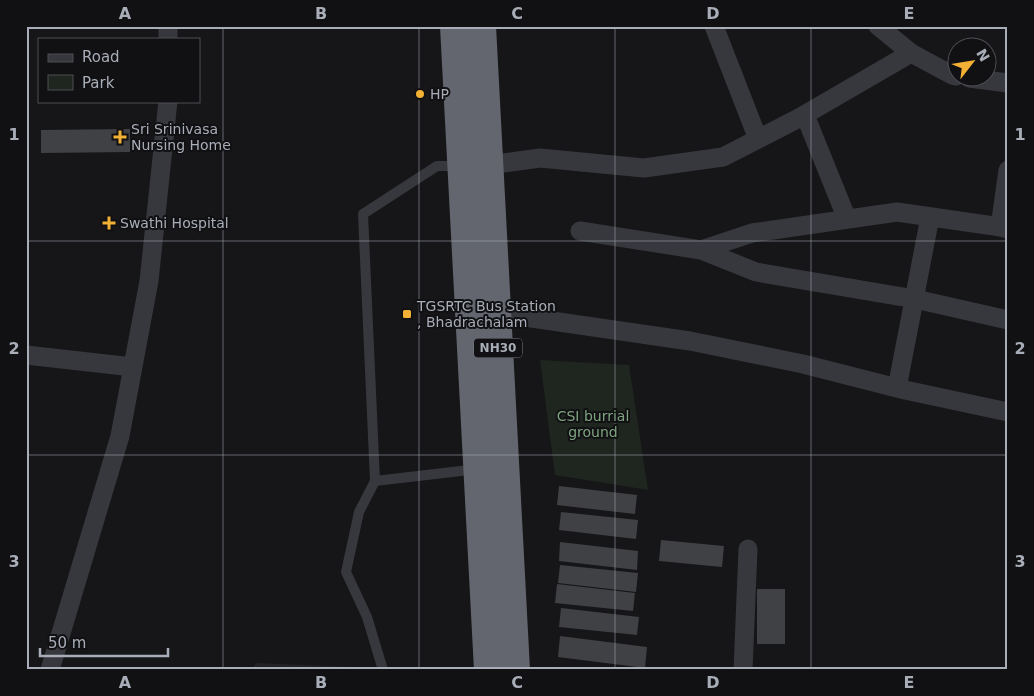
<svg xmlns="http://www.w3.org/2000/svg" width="1034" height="696" font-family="'DejaVu Sans',sans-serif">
  <rect width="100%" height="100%" fill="#161618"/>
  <path fill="#222225" d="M256,663L429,670H251Z"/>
  <path fill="#1e261f" d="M540,360L629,365L648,490L555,475Z"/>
  <path fill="#404145" d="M130,129V152L41,153V130Z
    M559,486L637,495L635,514L557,505Z
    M561,512L638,520L636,539L559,530Z
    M661,540L724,546L722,567L659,561Z
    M560,542L638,551L637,570L559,561Z
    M560,565L638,573L636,592L558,583Z
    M557,584L635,593L633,611L555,603Z
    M757,589H785V644H757Z
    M561,608L639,617L637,635L559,627Z
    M560,636L647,647L645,668L558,657Z"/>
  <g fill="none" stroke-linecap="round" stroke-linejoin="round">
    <path stroke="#37383d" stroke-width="10" d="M460,166H437L363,214L375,481L478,469
      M375,481L359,512L346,572L367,617L383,670"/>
    <path stroke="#37383d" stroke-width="19" d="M714,26L758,139
      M168,39V26
      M911,53L952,75L956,76
      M969,78L1008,83
      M805,115L847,219
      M489,165L540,158L644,168L723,157L799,118L911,53L878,26
      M1008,170L1000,227L1008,229
      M580,231L701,250L752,233L897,212L1001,227
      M701,250L756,272L915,299L1008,320
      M497,313L690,341L803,364L905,390L1008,412
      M26,355L133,367
      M897,388L930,217
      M50,670L120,436L149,281L168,101
      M743,670L748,549"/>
    <path stroke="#63666e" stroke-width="28" d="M454,26L488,670
      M482,26L516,670"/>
  </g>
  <path fill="none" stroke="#a8adb8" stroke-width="1" stroke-opacity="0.55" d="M223,26V670M419,26V670M615,26V670M811,26V670M26,241H1008M26,455H1008"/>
  <g fill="#f2b134" stroke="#111113" stroke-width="2">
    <circle cx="420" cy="94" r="5"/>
    <path d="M117.5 129.5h5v5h5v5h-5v5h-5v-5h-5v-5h5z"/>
    <path d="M106.5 215.5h5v5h5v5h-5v5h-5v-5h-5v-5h5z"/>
    <rect x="402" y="309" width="10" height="10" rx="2.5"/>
  </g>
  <g text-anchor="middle" stroke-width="4" stroke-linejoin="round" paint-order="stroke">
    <rect fill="#111113" stroke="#7b7e86" stroke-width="1" x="474" y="338.5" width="48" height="19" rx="4"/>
    <g font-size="12" font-weight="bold" fill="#a8adb8">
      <text x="498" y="352">NH30</text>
    </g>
    <g font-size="14" fill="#a8adb8" stroke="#111113" text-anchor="start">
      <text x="430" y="99">HP</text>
      <text x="131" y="134">Sri Srinivasa<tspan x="131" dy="16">Nursing Home</tspan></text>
      <text x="120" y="228">Swathi Hospital</text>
      <text x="417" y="311">TGSRTC Bus Station<tspan x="417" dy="16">, Bhadrachalam</tspan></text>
    </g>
    <g font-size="14" fill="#7fa381" stroke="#111113">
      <text x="593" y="421">CSI burrial<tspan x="593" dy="16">ground</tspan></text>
    </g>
  </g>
  <rect width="1034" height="696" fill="none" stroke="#111113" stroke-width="55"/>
  <rect x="38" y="38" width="162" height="65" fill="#111113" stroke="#4d4f55"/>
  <rect x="48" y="54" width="25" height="8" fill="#37383d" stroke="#4d4f55"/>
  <text x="82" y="62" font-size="15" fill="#a8adb8">Road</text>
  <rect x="48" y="75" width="25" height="15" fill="#1e261f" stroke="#4d4f55"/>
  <text x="82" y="88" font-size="15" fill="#a8adb8">Park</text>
  <g transform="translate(972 62) rotate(59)"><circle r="24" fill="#111113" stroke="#4d4f55"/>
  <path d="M0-4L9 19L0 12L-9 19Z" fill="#f2b134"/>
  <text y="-8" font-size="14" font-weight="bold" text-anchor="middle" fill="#a8adb8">N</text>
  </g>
  <path d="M40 648v8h128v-8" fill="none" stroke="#a8adb8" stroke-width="2.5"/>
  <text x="48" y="648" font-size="15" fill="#a8adb8" stroke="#111113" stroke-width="4" paint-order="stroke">50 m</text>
  <rect x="28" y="28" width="978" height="640" fill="none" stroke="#a8adb8" stroke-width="2"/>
  <g font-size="16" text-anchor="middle" font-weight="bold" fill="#a8adb8">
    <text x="125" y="19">A</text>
    <text x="321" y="19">B</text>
    <text x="517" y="19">C</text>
    <text x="713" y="19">D</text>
    <text x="909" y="19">E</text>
    <text x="14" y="140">1</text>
    <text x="1020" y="140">1</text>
    <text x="14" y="354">2</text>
    <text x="1020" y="354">2</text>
    <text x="14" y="567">3</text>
    <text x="1020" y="567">3</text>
    <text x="125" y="688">A</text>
    <text x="321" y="688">B</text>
    <text x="517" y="688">C</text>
    <text x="713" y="688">D</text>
    <text x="909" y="688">E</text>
  </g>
</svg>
